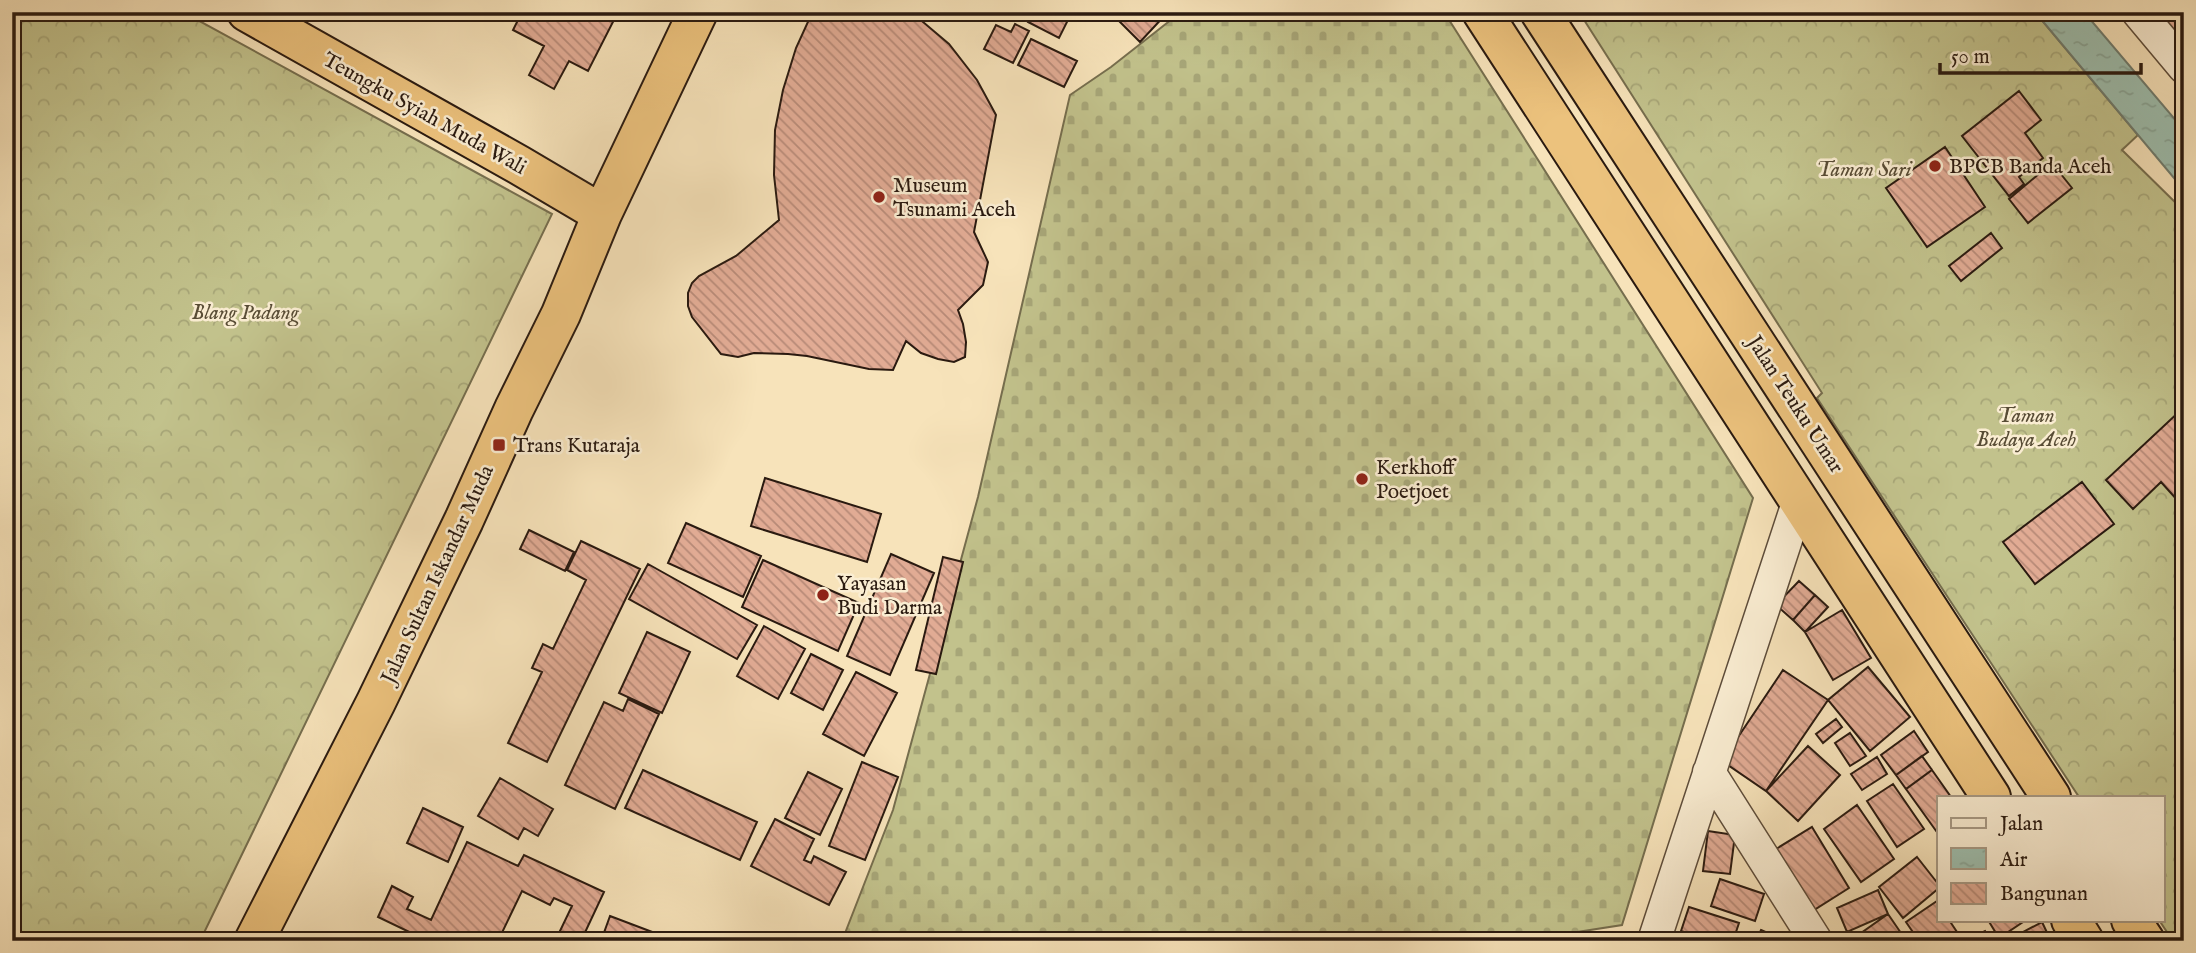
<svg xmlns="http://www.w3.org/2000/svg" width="2196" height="953" font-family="'IM FELL English',serif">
  <defs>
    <pattern id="forest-crowns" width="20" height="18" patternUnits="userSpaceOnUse" patternTransform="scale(1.75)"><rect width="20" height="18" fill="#c2c28c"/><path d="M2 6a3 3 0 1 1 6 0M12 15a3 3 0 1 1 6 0" fill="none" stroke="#a7a678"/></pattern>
    <pattern id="cemetery-stones" width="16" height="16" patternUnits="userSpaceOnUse" patternTransform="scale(1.75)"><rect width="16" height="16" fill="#c2c28c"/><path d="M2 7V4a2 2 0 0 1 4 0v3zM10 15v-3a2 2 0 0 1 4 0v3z" fill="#a7a678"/></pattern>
    <pattern id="water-ripples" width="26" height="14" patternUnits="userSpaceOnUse" patternTransform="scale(1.75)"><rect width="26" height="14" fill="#9dbeae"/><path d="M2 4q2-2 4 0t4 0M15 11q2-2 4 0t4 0" fill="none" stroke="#87a395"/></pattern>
    <pattern id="building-back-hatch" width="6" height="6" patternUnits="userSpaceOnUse" patternTransform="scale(1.75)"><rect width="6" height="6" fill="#e1ab94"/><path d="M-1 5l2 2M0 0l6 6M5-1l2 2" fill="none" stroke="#b78a77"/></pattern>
  </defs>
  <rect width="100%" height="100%" fill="#f7e3ba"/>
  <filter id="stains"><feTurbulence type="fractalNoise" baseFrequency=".00286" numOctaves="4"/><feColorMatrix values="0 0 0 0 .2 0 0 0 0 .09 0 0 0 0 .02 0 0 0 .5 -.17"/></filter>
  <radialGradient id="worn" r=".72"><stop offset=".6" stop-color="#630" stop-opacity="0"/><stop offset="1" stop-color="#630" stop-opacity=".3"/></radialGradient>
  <path fill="url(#forest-crowns)" stroke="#766e4e" stroke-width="2" d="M12,12H183L552,214L200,941H12Z
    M1579,12H2035L2138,135L2122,150L2184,211V941H2173L2159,920H2163V797H2079L1817,398L1822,393Z"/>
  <path fill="url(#cemetery-stones)" stroke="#766e4e" stroke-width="2" d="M1181,12H1444L1753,498L1622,925L1519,941H842L893,810L978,497L1070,95L1111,67Z"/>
  <path fill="url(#water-ripples)" stroke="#6f7c6f" stroke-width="2" d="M2035,12H2084L2184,130V190Z"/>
  <path fill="url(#building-back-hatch)" stroke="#2a1a10" stroke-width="2" d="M522,12H618L588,71L569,61L554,89L529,75L544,46L513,30Z
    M908,12L916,16L949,44L977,80L996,115L974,232L988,262L983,285L958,310L963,324L966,342L965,357L954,362L938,359L921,353L906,341L893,370L869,369L807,356L788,354L754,353L738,357L721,354L692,317L688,306V293L692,283L699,276L736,256L779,220L774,175L775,130L783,90L796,48L812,13Z
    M1033,12H1050L1067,22L1059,38L1028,22Z
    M1108,12H1123L1117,20Z
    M1128,12H1168L1140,42L1119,21Z
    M2168,12H2184V43L2159,26Z
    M1015,24L1029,31L1013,63L984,49L996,25L1011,32Z
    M1031,39L1077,61L1064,87L1018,65Z
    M2019,91L2041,120L2025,133L2043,158L2019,177L2024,184L2009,196L1962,136Z
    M1945,147L1985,207L1927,247L1886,188Z
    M2052,163L2072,188L2028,223L2009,199Z
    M1991,233L2002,248L1961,281L1949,266Z
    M2182,409L2184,497L2179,502L2161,482L2133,509L2106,480Z
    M765,478L881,514L867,562L751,526Z
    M2082,482L2114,524L2035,584L2003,542Z
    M686,523L761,556L743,597L668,563Z
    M529,530L574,552L565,571L520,549Z
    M581,541L640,569L547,762L508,743L542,672L532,668L543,644L553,649L586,580L567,570Z
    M891,554L934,573L890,675L847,656Z
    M943,557L963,562L936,674L916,670Z
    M763,560L859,603L838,651L742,607Z
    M648,564L757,625L737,659L629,599Z
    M1799,581L1815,595L1793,620L1776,605Z
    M1815,595L1828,607L1805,632L1793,620Z
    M1842,610L1871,658L1833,680L1805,632Z
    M764,626L805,649L778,699L737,676Z
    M647,632L690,652L662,713L619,693Z
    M811,654L843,670L823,710L791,693Z
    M1868,667L1910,717L1870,751L1828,700Z
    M1783,670L1828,700L1766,791L1722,761Z
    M856,672L897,693L864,756L823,734Z
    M628,699L659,714L615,809L565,785L604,702L623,711Z
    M1836,719L1842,727L1823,743L1816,734Z
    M1914,731L1928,752L1896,775L1881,755Z
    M1850,733L1866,756L1850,766L1835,743Z
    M1808,746L1840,775L1798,821L1766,791Z
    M1922,756L1932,770L1906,789L1896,775Z
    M1877,757L1887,774L1862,790L1851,774Z
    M862,762L898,777L865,860L829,846Z
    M643,770L757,822L740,860L625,808Z
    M1932,770L1951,797H1939V835L1906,789Z
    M808,772L842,789L820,835L785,818Z
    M500,778L553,809L538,836L524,828L518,839L478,816Z
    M1893,784L1924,829L1897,847L1867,801Z
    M1857,805L1894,859L1861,882L1824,829Z
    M423,808L463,827L448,862L407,843Z
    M775,819L814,839L804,860L811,863L814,856L846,872L829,905L751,866Z
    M1812,827L1849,888L1814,910L1776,849Z
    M1708,831L1735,835L1730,874L1703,871Z
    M467,842L518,866L524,855L604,892L581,941H576L559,933L572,906L554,898L550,905L522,891L498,941H421L422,938L378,917L392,886L413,897L407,909L431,920Z
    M1917,857L1939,885V888L1903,918L1879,887Z
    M1720,879L1764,894L1755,921L1711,906Z
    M1878,890L1888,914L1847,932L1837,908Z
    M1937,901L1939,920H1949L1957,932L1944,941H1919L1906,922Z
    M1689,907L1739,923L1733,941H1711L1681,931Z
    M1888,914L1903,936L1897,941H1856L1854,938Z
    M610,916L676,941H601Z
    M1988,920H2026L1999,938Z
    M2042,922L2051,941H2008V940Z
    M1761,930L1784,940V941H1756Z
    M1985,931L1990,941H1965Z"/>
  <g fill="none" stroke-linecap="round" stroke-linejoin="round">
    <defs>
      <path id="minor" d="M2138,12L2184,67
        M1709,772L1816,941
        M1654,941L1799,500"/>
      <path id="highway" d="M247,12L519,165L602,214
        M1482,12L1991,797
        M1540,12L2051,797
        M2071,920L2084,941
        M2131,920L2145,941
        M254,941L376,702L464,520L514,409L561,314L602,214L698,12"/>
    </defs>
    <use href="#minor" stroke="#5d4c3a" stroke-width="35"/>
    <use href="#highway" stroke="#2a1a10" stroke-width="42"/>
    <use href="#minor" stroke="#faedd2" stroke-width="32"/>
    <use href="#highway" stroke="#ecc27d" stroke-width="38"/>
  </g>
  <g fill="#8f2418" stroke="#faedd2" stroke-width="2.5">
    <circle cx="1935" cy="166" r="7"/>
    <circle cx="879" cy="197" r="7"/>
    <rect x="492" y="438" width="14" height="14" rx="3.5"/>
    <circle cx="1362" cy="479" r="7"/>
    <circle cx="823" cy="595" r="7"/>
  </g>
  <g text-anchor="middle" stroke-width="5" stroke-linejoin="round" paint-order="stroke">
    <g font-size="21" fill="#2a1a10" stroke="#faedd2">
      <text transform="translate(425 113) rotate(29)" y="7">Teungku Syiah Muda Wali</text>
      <text transform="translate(1796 404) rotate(57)" y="7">Jalan Teuku Umar</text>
      <text transform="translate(437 574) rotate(-65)" y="7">Jalan Sultan Iskandar Muda</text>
    </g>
    <g font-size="21" fill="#2a1a10" stroke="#faedd2" text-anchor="start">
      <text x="1949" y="173">BPCB Banda Aceh</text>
      <text x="893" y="192">Museum<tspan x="893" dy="24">Tsunami Aceh</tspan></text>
      <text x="513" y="452">Trans Kutaraja</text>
      <text x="1376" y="474">Kerkhoff<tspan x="1376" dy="24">Poetjoet</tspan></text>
      <text x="837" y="590">Yayasan<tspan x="837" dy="24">Budi Darma</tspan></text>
    </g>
    <g font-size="21" font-style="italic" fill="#584c35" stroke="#faedd2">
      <text x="1864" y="176">Taman Sari</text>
      <text x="245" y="319">Blang Padang</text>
      <text x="2026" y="422">Taman<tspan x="2026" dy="24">Budaya Aceh</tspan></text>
    </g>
  </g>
  <rect width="2196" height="953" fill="none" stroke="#f7e3ba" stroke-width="42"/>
  <rect x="14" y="14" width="2168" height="925" fill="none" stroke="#2a1a10" stroke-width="3.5"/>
  <rect x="21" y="21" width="2154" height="911" fill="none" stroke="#2a1a10" stroke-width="2"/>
  <rect x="1937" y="796" width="228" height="126" fill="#faedd2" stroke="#a79984" stroke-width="2"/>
  <rect x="1951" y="818" width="35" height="10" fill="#faedd2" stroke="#a79984" stroke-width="2"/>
  <text x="2000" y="830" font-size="21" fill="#2a1a10">Jalan</text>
  <rect x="1951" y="848" width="35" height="21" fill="url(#water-ripples)" stroke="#a79984" stroke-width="2"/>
  <text x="2000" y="866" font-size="21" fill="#2a1a10">Air</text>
  <rect x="1951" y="883" width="35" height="21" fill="url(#building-back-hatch)" stroke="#a79984" stroke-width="2"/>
  <text x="2000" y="900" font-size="21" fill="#2a1a10">Bangunan</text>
  <path d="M1940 63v10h201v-10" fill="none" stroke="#2a1a10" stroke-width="3.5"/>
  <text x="1951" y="63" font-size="21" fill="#2a1a10" stroke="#faedd2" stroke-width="5" paint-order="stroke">50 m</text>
  <rect width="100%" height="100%" filter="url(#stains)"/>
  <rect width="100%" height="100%" fill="url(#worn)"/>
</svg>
